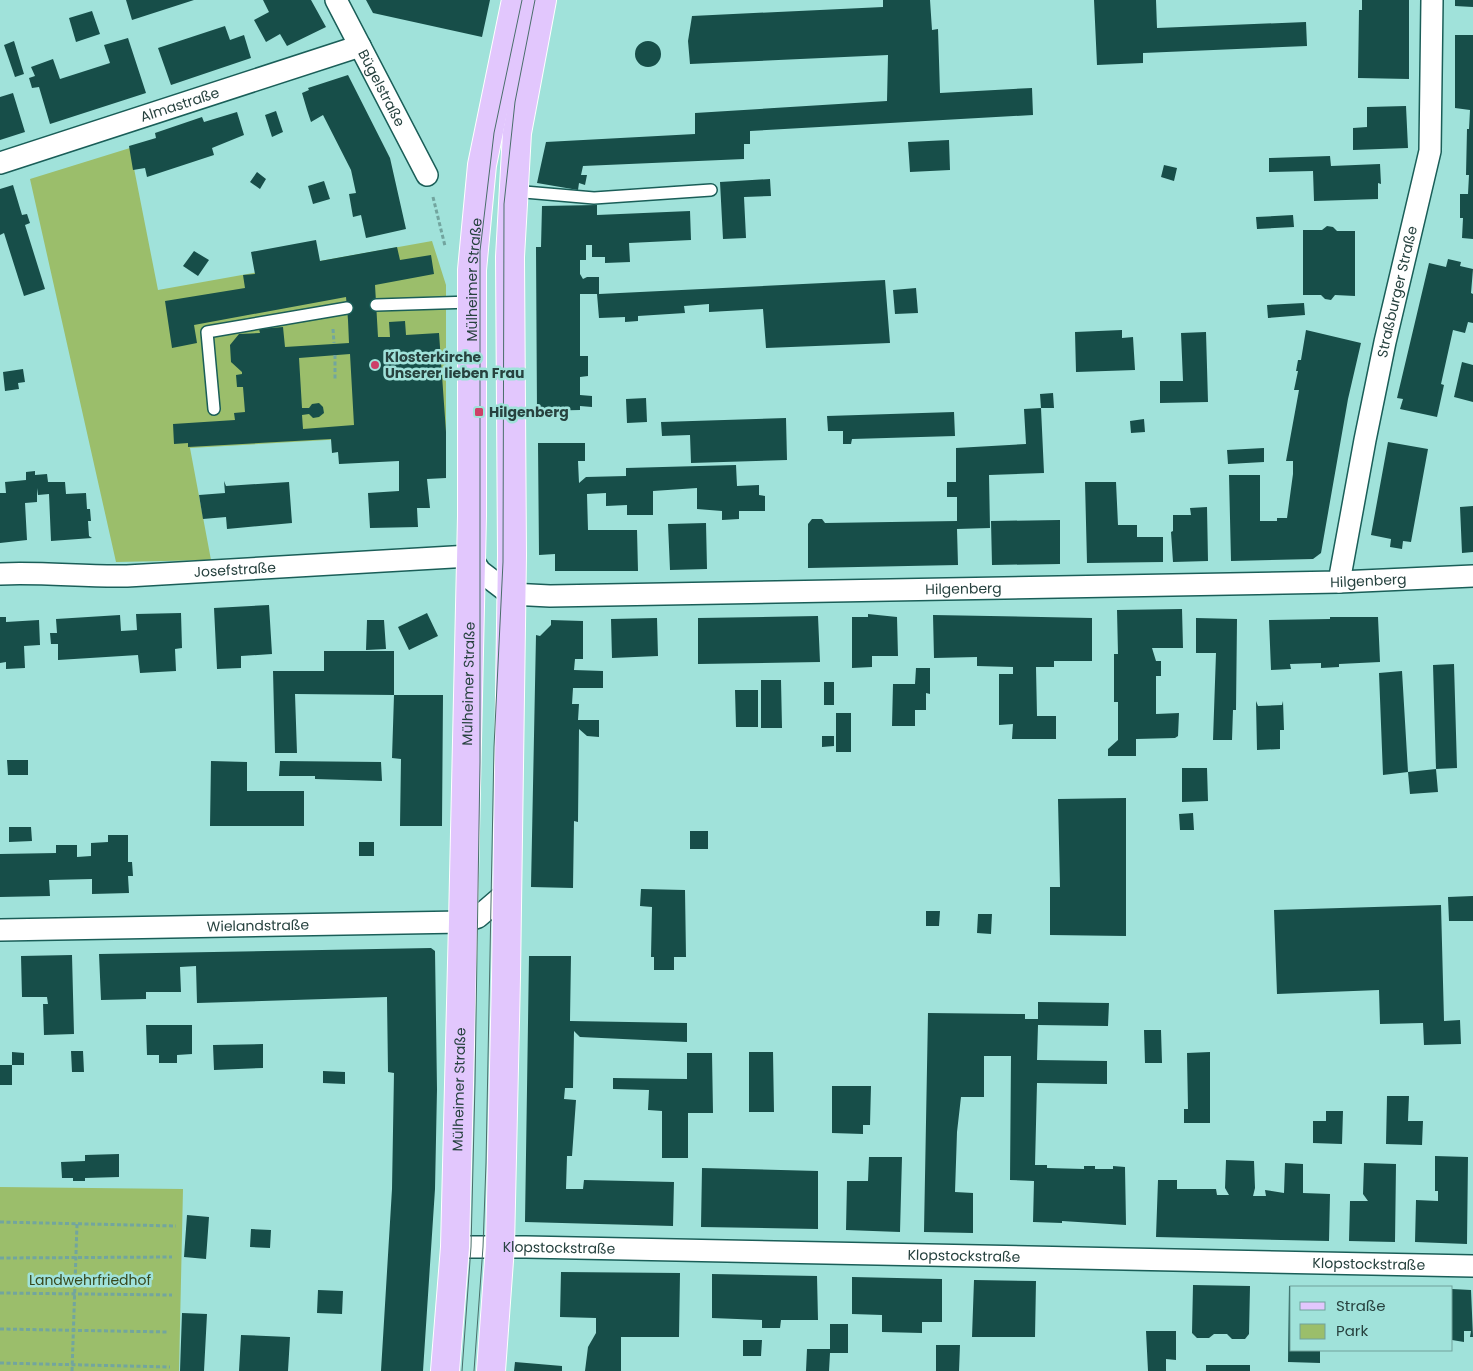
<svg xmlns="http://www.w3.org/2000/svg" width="1473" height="1371" font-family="Poppins,sans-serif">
  <rect width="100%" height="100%" fill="#a0e2da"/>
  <path fill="#9bbe6b" d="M130,148L158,290L432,241L446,285V433L190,448L211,560L116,562L30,179Z
    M0,1187L183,1189L179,1371H0Z"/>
  <path fill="#174e49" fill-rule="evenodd" d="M126,0H194L132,20Z
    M263,0H311L326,27L287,46L280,34L266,42L254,20L269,12Z
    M366,0H490L482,37L373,13Z
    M883,0H930L932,30L938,29L940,93L1032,88L1033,115L750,131V144H744V159L583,166L581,175H587L585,185L579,183L578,190L537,183L546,142L695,134V113L887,101L888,55L690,64L688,41L692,16L883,7Z
    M1094,0H1156L1157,28L1306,22L1307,46L1143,53V63L1097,65Z
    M1362,0H1409V79L1358,78L1359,10H1362Z
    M1455,0H1473V7L1455,6Z
    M92,11L100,34L76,42L69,18Z
    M225,26L230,40L244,35L251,58L171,85L158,48Z
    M1455,35H1473V239L1462,238L1463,218H1460V194H1468L1469,175H1466L1467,129H1469L1470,110L1455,108Z
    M128,38L146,93L50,124L39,87L32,88L29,78L35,76L31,67L53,59L60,79L110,63L104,45Z
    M14,41L24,74L15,77L4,45Z
    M635 54a13 13 0 1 1 26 0a13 13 0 1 1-26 0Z
    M348,75L390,158L406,229L366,238L361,215L353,217L349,194L356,193L351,170L323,115L311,122L307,110L302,93L309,90L308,88Z
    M13,93L25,132L0,140V97Z
    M1406,106L1408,148L1353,150V128L1367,127V107Z
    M276,111L283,132L272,137L265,115Z
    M237,112L244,135L212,148L214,155L147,177L145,168L133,170L129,146L156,138L155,133L202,117L204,122Z
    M949,140L950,170L910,172L908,142Z
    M1330,156L1331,166L1380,164L1381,184L1378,183V199L1314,201L1313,171L1269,172V158Z
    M1164,165L1177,168L1174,181L1161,177Z
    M257,172L266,179L260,189L250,182Z
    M770,179L771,196L744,197L746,238L723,239L720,182Z
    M324,181L330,199L313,204L308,186Z
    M13,185L22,215L27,214L30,223L25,225L45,289L24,296L4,233L0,235V189Z
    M597,205V215L690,211L691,240L629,243L630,262L605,263V257H592V245H586V260H580V274L583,279L587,277H599V294L885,280L890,343L766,348L763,309L709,312V304L684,306L685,313L638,316V321L625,322V317L599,318L597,294H580V356H588V376L580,377V395L592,396V407L580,406V410L537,411L536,247H541L542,206Z
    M1293,215L1294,227L1257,229L1256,217Z
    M1327,226L1333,227L1337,231H1355V296L1335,295L1331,300L1325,299L1321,295H1303V230H1322Z
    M316,240L320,261L397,247L400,260L431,255L434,274L375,285L378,337H390L389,322L405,321L406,335L439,333L446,432V478L427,479L430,508H417L418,527L370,528L368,493L399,491V461L339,464L338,452L332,453L331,439L188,447V443L174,444L173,424L235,420L234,413L245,412L243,387H237L236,375L242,374V372L231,362L230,345L239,334L260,333L259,329L283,327L285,347L349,343L348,320L346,297L194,325L197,343L172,348L165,301L245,288L243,275L255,274L251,252ZM350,354L354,425L303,429L302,415L309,414L313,418L319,417L324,413L323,407L319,403L312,404L309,408H302L299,358Z
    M194,251L209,260L198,276L183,266Z
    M1448,259L1461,262L1460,266L1473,269L1471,293L1473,294V323L1468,322L1465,333L1453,330L1441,384L1444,385L1437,417L1400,409L1403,399L1397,398L1429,263L1446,267Z
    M916,288L918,313L895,314L893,290Z
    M1304,303L1305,315L1268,318L1267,305Z
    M1122,330V338L1133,337L1135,370L1076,372L1075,332Z
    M1306,330L1361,343L1348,399L1321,553L1313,559L1231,561L1229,475H1260V521H1277V518H1287L1293,474V461H1286L1299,390H1294L1298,371H1296L1298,360H1301Z
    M1206,332L1208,402L1160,403V381H1183L1181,333Z
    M1462,362L1473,365V402L1454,397Z
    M23,369L25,382L18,383L19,389L5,391L3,372Z
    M1053,393L1054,408H1041L1040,394Z
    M646,398L647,422L627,423L626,399Z
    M1041,408L1044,473L989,475L990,528L957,529L958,565L808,568V524L812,519H822L825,523L957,521V497H947V482H956V448L1026,444L1024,409Z
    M954,412L955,436L852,439L851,444H843V431H828L827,416Z
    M786,418L787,460L691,463L690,435L662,436L661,422Z
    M1144,419L1145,432L1131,433L1130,421Z
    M1388,442L1428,449L1411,542L1403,541L1402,549L1390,547L1391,539L1371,535Z
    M538,443H585V461H578L579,483L586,477L626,476V468L736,465L737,486L759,485V495L765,496V511H739V519L722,520V511L697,509V488L653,491V515H627V505L606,506V493L587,494L588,530H637L638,571H555V554L539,555Z
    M1264,448V462L1228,464L1227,450Z
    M35,471V475L47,474L48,482H65L66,494L86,493L87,509H90L91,521H88L89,536L92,538L51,541L49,494L38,495L37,488V502L25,503L27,540L0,543V493H6L5,482L26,480V472Z
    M224,481L226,486L289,482L292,523L227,529L226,517L203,519L199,495L225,493Z
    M1085,482H1116L1118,525H1137V537H1163V562L1087,563Z
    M1473,506V552L1462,553L1460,507Z
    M1207,507L1208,561L1173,562L1171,532L1173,531V515H1191L1190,508Z
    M1060,520V564L992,565L991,521Z
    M706,523L707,569L670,570L668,524Z
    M269,605L272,654L241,656V668L217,669L214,608Z
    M1182,609L1183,648H1152L1156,661H1161V676H1156V714L1179,713L1178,736L1175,738L1136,739V756H1108V749L1118,740V702H1114V654H1118L1117,610Z
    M181,613L182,648L175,649L176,671L140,673L138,655L58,660V644H51L50,633H57L56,619L120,615L121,631L137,630L136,614Z
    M427,613L438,636L409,650L398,627Z
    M868,614L897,617L898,656H872V667L852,668V617H868Z
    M933,615L1092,618V661H1054V667H1036L1037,716H1056V739H1012L1013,724L999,725V674H1013V667L977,666V657L934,658Z
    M818,616L820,662L698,664V618Z
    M0,617H6V622L39,620L40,645L24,646L25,668L6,669V662L0,663Z
    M1330,617H1378L1380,662L1339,664V667L1321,668V663L1290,664L1291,669L1271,670L1269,620L1330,619Z
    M657,618L658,656L612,658L611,619Z
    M1196,618L1237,619L1236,710H1233L1232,740H1213L1216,653H1196Z
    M367,620H384L386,649L366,650Z
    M551,620L583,621V659H575L574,670L603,671V688H573L572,704H579L578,720H599V737L587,736L579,729L578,822L574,821L573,888L531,887L536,635L540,636L551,625Z
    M324,651H394V695L295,694L297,753H275L273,671H324Z
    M1454,664L1457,768L1436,769L1433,665Z
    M916,668H930V694L926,693V710H915V726H892L893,684H915Z
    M1402,671L1408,772L1436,769L1438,792L1410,794L1408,772L1383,775L1379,673Z
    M761,680H781L782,728H761Z
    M824,682H834V705H824Z
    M735,690H758V727H736Z
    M394,695H443L442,826H400L401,759L392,758Z
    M1256,701L1258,706L1282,705L1283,701L1284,730H1280V749L1257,750Z
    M836,713H851V752H836Z
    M822,736H834V746L822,747Z
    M7,760H28V775H8Z
    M211,761L247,762V791H304V826H210Z
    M280,761L381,762L382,781L315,779V776H279Z
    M1182,768H1207L1208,801L1182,802Z
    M1126,798V936L1050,935V887H1060L1058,799Z
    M1193,813L1194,830H1180L1179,814Z
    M9,827H31L32,841L9,842Z
    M690,831H708V849H690Z
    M108,835H128V862H132L133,876H128L129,893L92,894V879L49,880L50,896L0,897V854L56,853V845H77V857L91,856V843L108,842Z
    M359,842H374V856H359Z
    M641,889L685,890L686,957H674V970H654V957H651L652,907L640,906Z
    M1473,896V921H1449L1448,897Z
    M1441,905L1444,1021L1460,1020L1461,1044L1424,1045L1423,1023L1380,1024L1379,990L1277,994L1274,910Z
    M926,911H940L939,926H926Z
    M978,914H992L991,934L977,933Z
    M431,948L435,951L437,1089L435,1189L423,1371H381L392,1189L394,1073L388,1072L387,997L197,1003L196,966L180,967L181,992H146V999L101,1000L99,954Z
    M72,955L74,1034L44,1035L43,1004H48L47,997H22L21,956Z
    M529,956H571L570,1021L687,1023V1042L580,1037L574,1031L573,1088H565L564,1099L576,1100L572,1156H567L566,1189H583L584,1180L674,1182L673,1226L525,1222Z
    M1038,1002L1109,1003L1108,1026L1038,1025L1037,1060L1107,1061V1084L1037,1083L1035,1165H1047V1168L1084,1169V1166H1095V1169H1113V1166L1125,1167L1126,1225L1062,1221V1223L1033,1222L1034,1181L1010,1180L1011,1056H984V1097H961L957,1132L955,1192L973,1193V1233L924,1232L928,1013L1025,1014V1019H1038Z
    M146,1025H192V1054L177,1055V1063H159V1055H147Z
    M1144,1030H1161L1162,1063H1145Z
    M263,1044V1068L214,1070L213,1045Z
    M71,1051H83L84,1072H72Z
    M12,1052L24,1053V1065H12Z
    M749,1052H773L774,1112H749Z
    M1210,1052V1123H1184V1109H1188L1187,1053Z
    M687,1053H712L713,1113H688V1158H662V1111L648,1110L649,1090L613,1089V1078L687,1079Z
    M0,1065H12V1085H0Z
    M323,1071L345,1072V1084L323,1083Z
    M832,1086H871L870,1125H863V1134L832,1133Z
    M1387,1096H1409L1408,1121H1423L1422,1145L1386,1144Z
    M1326,1111H1343L1342,1144L1313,1143V1121H1326Z
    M119,1154V1177L85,1178V1181H73V1178H62L61,1162L85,1161V1155Z
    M1435,1156L1468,1157L1467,1244L1415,1242L1416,1200L1438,1201V1191H1435Z
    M869,1157H902L900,1232L846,1230L847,1181H868Z
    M1226,1160L1254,1161L1255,1188L1253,1196H1266L1265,1190L1284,1193L1285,1163L1303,1164V1193L1330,1194L1329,1241L1156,1237L1158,1180H1177V1189H1216L1217,1195H1229L1225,1188Z
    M1364,1163L1396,1164L1395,1242L1349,1241L1350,1201H1368L1363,1194Z
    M702,1168L818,1171V1229L701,1227Z
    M187,1215L209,1217L206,1259L184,1257Z
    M251,1229L271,1230L270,1248L250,1247Z
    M561,1272L680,1273L679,1337H621V1371H585L588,1347L596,1333V1318L560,1317Z
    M712,1274L817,1276L818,1320H781L780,1328H762V1320L712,1318Z
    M852,1277L942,1279V1322H922V1333L882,1332V1315L852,1314Z
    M974,1280L1036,1281L1035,1337H972Z
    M1193,1285L1250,1286L1249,1334L1245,1339H1232L1227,1334H1214L1209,1338H1197L1192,1333Z
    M1289,1286H1292V1350H1320V1363L1288,1362Z
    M1452,1289L1471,1290L1473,1337H1470L1471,1331H1464V1342L1452,1340Z
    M318,1290L343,1291L342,1314L317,1313Z
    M182,1313L207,1314L204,1371H180Z
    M830,1324H848V1353H830L829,1371H806L807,1349H830Z
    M1146,1331H1176V1360L1166,1359V1371H1148Z
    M241,1335L290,1337L288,1371H239Z
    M743,1340H762L761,1356H743Z
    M936,1345H960L959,1371H936Z
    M515,1362L562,1366V1371H514Z
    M1206,1365H1250V1371H1206Z"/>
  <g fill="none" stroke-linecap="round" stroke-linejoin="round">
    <defs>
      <path id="service" d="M513,191L594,198L711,190
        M376,305L471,302
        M214,409L207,332L347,308"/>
      <g id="minor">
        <path id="s1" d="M336,0L427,175"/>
        <path id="s2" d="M0,163L360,46"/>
        <path id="s3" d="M0,574C43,572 84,577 127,576L470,556L480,571L510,594L550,596L1339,582L1473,576"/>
        <path id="s4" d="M1339,582L1365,440L1385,342L1430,151L1432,0"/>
        <path id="s5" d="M0,930L463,922L478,917L506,893"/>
        <path id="s6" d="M455,1247H526L1473,1266"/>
      </g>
      <g id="primary">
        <path id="s7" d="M445,1371L455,1247L463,922L472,516V270L482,165L516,0"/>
        <path d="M491,1371L500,1247L506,977L512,555L510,257L517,133L542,0"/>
      </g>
    </defs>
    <use href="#service" stroke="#1a5e58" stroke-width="14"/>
    <use href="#minor" stroke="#1a5e58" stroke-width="24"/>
    <use href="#primary" stroke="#fff" stroke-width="30"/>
    <path stroke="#72a59f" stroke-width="3" stroke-dasharray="4 2.5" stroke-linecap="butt" d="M433,197L445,246
      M333,329L334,343
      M335,355V381
      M0,1222L176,1226
      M0,1258L172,1257
      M0,1293L172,1295
      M0,1329L168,1332
      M0,1363L170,1367
      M72,1371L77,1224"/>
    <use href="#service" stroke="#fff" stroke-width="11"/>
    <use href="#minor" stroke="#fff" stroke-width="21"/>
    <use href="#primary" stroke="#e2c7fd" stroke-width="28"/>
    <path stroke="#496e6a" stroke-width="1" d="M462,1371L471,1247L475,1083L480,762V251L494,133L522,0
      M474,1371L483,1247L486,1163L494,747L503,562L504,204L515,102L535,0"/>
  </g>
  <g fill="#cd3f68" stroke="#a0e2da" stroke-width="2">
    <circle cx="375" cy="365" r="5"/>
    <rect x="474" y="407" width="10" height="10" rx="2.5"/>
  </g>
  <g text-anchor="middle" stroke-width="5" stroke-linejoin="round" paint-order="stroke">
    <g font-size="14" fill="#27423f" stroke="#a0e2da">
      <text dy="5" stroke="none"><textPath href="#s1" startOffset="99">Bügelstraße</textPath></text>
      <text dy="5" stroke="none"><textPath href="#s2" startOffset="189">Almastraße</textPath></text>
      <text dy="5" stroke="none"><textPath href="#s7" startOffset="1092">Mülheimer Straße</textPath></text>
      <text dy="5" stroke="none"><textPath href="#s4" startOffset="296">Straßburger Straße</textPath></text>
      <text dy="5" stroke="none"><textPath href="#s3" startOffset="235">Josefstraße</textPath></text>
      <text dy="5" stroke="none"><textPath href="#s3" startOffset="1385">Hilgenberg</textPath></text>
      <text dy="5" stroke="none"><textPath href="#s3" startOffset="980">Hilgenberg</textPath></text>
      <text dy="5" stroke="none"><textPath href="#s7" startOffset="688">Mülheimer Straße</textPath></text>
      <text dy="5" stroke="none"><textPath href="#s5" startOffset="258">Wielandstraße</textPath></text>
      <text dy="5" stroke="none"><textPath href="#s7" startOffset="282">Mülheimer Straße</textPath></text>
      <text dy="5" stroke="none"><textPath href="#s6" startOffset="104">Klopstockstraße</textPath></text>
      <text dy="5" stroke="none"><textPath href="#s6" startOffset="509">Klopstockstraße</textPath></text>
      <text dy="5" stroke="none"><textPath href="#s6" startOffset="914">Klopstockstraße</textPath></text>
    </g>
    <g font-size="14" font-weight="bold" fill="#27423f" stroke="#a0e2da" text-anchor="start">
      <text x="385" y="362">Klosterkirche<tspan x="385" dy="16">Unserer lieben Frau</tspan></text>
      <text x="489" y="417">Hilgenberg</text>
    </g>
    <g font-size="14" fill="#37481d" stroke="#a0e2da">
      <text x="90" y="1285">Landwehrfriedhof</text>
    </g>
  </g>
  <rect x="1290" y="1286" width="162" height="65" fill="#a0e2da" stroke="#70a29c"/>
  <rect x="1300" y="1302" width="25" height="8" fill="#e2c7fd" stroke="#70a29c"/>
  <text x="1336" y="1311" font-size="15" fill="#27423f">Straße</text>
  <rect x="1300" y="1324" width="25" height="15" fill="#9bbe6b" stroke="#70a29c"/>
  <text x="1336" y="1336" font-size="15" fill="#27423f">Park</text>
</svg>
